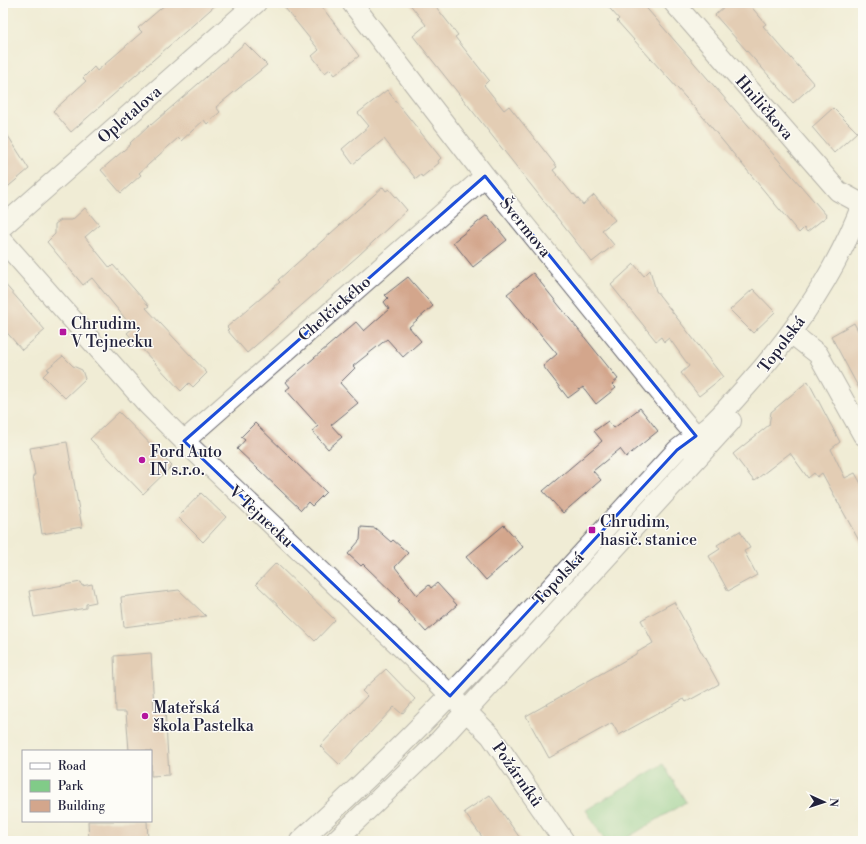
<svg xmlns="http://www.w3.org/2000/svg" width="866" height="844" font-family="'Libre Bodoni',serif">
  <rect width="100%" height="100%" fill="#fdfcf7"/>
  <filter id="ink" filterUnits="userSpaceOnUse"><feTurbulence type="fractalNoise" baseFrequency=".025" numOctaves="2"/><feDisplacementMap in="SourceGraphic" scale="8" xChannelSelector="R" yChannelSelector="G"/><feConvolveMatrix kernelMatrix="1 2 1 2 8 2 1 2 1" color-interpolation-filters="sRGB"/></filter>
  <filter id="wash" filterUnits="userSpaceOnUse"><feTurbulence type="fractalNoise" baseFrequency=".012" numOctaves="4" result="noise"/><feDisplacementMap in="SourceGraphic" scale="16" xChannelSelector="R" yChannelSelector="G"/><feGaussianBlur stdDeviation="0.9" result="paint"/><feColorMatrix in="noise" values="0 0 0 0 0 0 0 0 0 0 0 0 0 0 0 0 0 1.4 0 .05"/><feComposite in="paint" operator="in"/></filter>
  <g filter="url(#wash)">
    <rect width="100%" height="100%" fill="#f0ecd5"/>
    <path fill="#81cb88" stroke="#527662" d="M663,764L686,802L622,841H605L586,810Z"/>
    <g id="blocks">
      <path fill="#d3a68c" d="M167,3H218L71,132L53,111L86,81L83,78L94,67L97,71L142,32L138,28Z
        M281,3H319L359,56L335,75L330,69L325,73L312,56L319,50Z
        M409,3H433L458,35L455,37L489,80L484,85L504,110L509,106L543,149L557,167L553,170L573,195L574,194L583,205L594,195L615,220L602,230L614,245L592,262L413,36L426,25Z
        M605,3H642L827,216L807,232L804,228L799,233L703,117L617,21L619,19Z
        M728,3H748L766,24L763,26L814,84L793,103L715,15Z
        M245,43L267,65L216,107L220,112L207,124L204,120L181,141L178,138L139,173L141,175L121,193L101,170L131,144L130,143L150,124L151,125Z
        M387,90L441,158L438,161L439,163L422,177L421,175L416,179L384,139L353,164L342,149L369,126L358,113Z
        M833,108L857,132L834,153L812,127Z
        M3,128L29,169L3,191Z
        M383,187L386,191L389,189L407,210L358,256L247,353L227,330L229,329L227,327L280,282L278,280Z
        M85,208L99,225L85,237L110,268L113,265L149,306L146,308L207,373L193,387L189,383L181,391L127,333L133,328L92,278L83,285L47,242L55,234V224L61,220H72Z
        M487,215L507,240L473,267L453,242Z
        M634,264L644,276L650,270L656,291L723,377L699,396L681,373L689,366L669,338L664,342L661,337L656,341L611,285Z
        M533,273L618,379L612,384L616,388L596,404L583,387L568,398L543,366L557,354L507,294Z
        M408,277L433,306L409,327L421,341L403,357L387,339L353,366L355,368L340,383L358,403L331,425L342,437L328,449L312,431L318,426L286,390L290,387L286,382L356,322L364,331L389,309L384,302L388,298L385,295Z
        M3,282L45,330L22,350L3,328Z
        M753,289L775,312L753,333L730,310Z
        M854,323L863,340V396L831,336Z
        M63,356L73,366L82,370L85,379L65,398L43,376L49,370L47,369Z
        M808,381L840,442L831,449L845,478L855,473L863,487V548L822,473L817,477L814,473L808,478L790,453L754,481L733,454L769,425L771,412Z
        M640,408L658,431L626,457L620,449L593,471L601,480L563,513L543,491L602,441L594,431L608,421L614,428Z
        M119,412L172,466L143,494L90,439Z
        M255,423L326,492L312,506L308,502L301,510L237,449L245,440L241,437Z
        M67,442L82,527L42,534L33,475H35L30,448Z
        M201,493L226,517L203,542L178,517Z
        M504,525L523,547L486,580L466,557Z
        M361,527L375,528L391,542L393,540L408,553L395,567L417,595L429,585L431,588L437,583L457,605L426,632L398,601L400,600L363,564L361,566L348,554L360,540Z
        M740,531L750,548L744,551L757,575L728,591L709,556L720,549L717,545Z
        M276,563L335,620L315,641L256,584Z
        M81,582L82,586L92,584L96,602L86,604V608L34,617L29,591Z
        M179,590L206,616L124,627L121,597Z
        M674,602L719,684L686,702L684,699L619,735L612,723L549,758L526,716L636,654V653L653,643L641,620Z
        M151,653L154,708H165L169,775L151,776V751H129L126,712H116L114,656Z
        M386,669L415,699L402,714L394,707L340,765L320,746L367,696L362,691Z
        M490,795L522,841H485L464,812Z
        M88,821H147L148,840L89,841Z"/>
    </g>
  </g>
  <g filter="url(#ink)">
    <use href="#blocks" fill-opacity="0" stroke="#6a6971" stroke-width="1"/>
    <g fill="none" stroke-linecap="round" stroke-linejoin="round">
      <defs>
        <path id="minor" d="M352,3L485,176L685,423L705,445
          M674,3L838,191L862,204
          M3,226L256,3
          M3,241L148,405L184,441L423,668L491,736L564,841
          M791,333L818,354L863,435
          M184,441L485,176
          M300,841C435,720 554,583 677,450C687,442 698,435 708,427C722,415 734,400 746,387C795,333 837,270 863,202
          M335,841L438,742L731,421"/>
      </defs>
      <use href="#minor" stroke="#6a6971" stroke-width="22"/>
      <use href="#minor" stroke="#fff" stroke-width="20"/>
    </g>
  </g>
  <path d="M0 0H866V844H0ZM485,176L696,436L677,450L450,696L184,441Z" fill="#f0ecd5" fill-opacity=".55" fill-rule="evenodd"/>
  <path fill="none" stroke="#1d4ed8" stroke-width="3" stroke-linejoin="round" d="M485,176L696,436L677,450L450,696L184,441Z"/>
  <g fill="#b5179e" stroke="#fdfcf7" stroke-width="1.5">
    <rect x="59" y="328" width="8" height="8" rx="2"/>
    <circle cx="142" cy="460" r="4"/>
    <rect x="588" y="526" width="8" height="8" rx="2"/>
    <circle cx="145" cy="716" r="4"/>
  </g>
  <g text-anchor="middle" stroke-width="3" stroke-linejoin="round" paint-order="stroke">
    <g font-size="16" fill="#22223b" stroke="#fdfcf7">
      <text transform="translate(765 107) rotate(49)" y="6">Hniličkova</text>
      <text transform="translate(129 114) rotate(-41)" y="6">Opletalova</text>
      <text transform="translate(526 227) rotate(51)" y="6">Švermova</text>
      <text transform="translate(334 308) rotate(-41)" y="6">Chelčického</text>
      <text transform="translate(781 344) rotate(-53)" y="6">Topolská</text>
      <text transform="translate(262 516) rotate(43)" y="6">V Tejnecku</text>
      <text transform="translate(558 578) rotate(-47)" y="6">Topolská</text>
      <text transform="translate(518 774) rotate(55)" y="6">Požárníků</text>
    </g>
    <g font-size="16" fill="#22223b" stroke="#fdfcf7" text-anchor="start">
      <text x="71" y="329">Chrudim,<tspan x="71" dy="18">V Tejnecku</tspan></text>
      <text x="150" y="457">Ford Auto<tspan x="150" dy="18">IN s.r.o.</tspan></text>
      <text x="600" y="527">Chrudim,<tspan x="600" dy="18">hasič. stanice</tspan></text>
      <text x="153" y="713">Mateřská<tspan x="153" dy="18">škola Pastelka</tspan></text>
    </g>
  </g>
  <rect width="866" height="844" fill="none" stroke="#fdfcf7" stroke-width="16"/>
  <rect x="22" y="750" width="130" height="72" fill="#fdfcf7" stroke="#a5a5ac"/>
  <rect x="30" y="763" width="20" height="6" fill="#ffffff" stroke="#a5a5ac"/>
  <text x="58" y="770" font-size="12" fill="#22223b">Road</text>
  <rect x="30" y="780" width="20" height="12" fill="#81cb88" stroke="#a5a5ac"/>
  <text x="58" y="790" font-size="12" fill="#22223b">Park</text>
  <rect x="30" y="800" width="20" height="12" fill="#d3a68c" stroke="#a5a5ac"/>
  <text x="58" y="810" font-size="12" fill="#22223b">Building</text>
  <g transform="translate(824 802) rotate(93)" stroke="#fdfcf7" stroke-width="3" paint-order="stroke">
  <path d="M0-3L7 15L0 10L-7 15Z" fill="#22223b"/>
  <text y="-6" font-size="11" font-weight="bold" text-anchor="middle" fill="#22223b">N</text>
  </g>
</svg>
